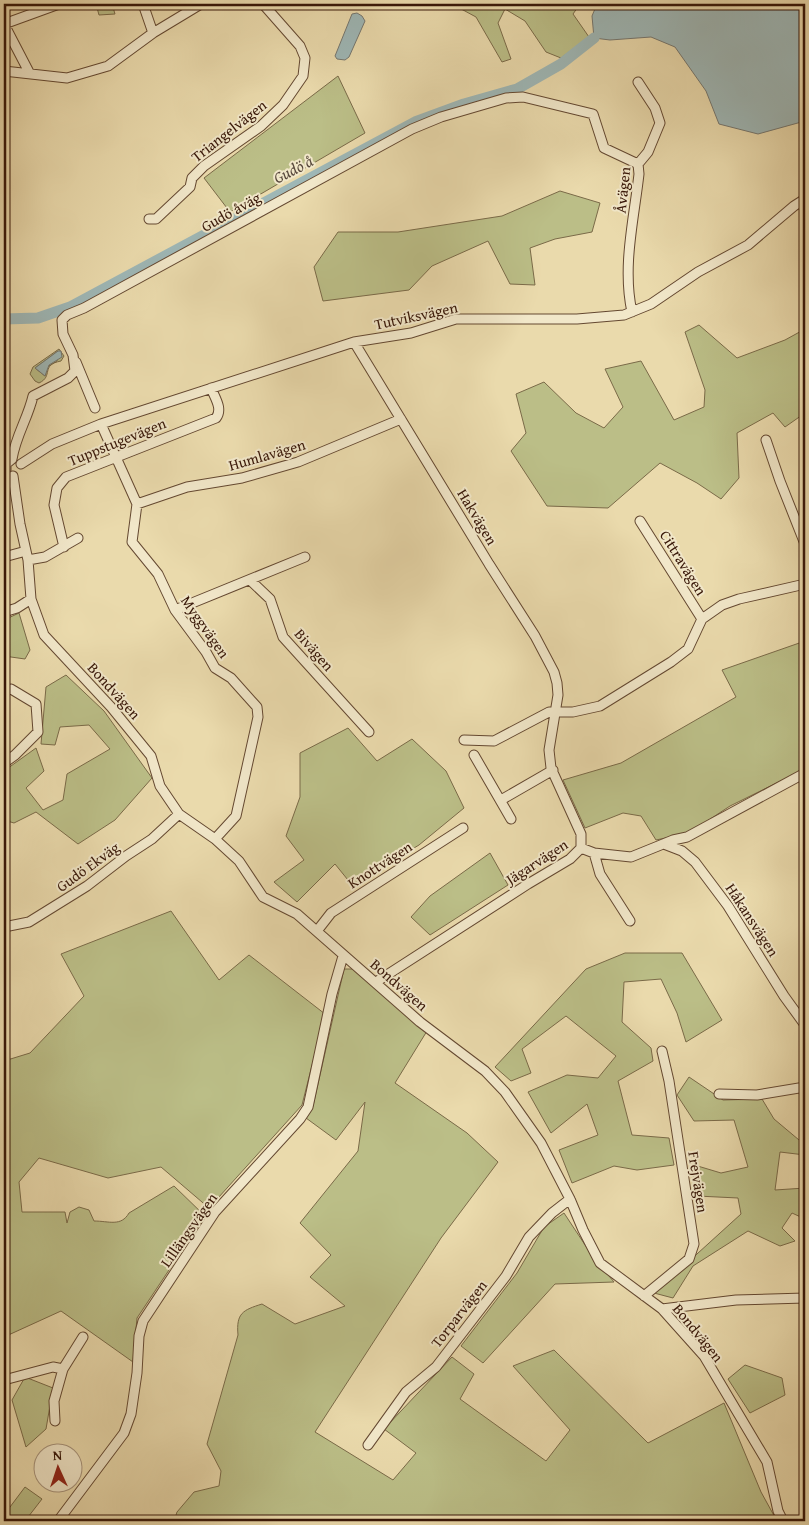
<svg xmlns="http://www.w3.org/2000/svg" width="809" height="1525" font-family="'Gentium Book Plus',serif">
  <rect width="100%" height="100%" fill="#eadaac"/>
  <filter id="stains"><feTurbulence type="fractalNoise" baseFrequency=".004" numOctaves="4"/><feColorMatrix values="0 0 0 0 .2 0 0 0 0 .09 0 0 0 0 .02 0 0 0 .5 -.17"/></filter>
  <radialGradient id="worn" r=".72"><stop offset=".6" stop-color="#630" stop-opacity="0"/><stop offset="1" stop-color="#630" stop-opacity=".3"/></radialGradient>
  <path fill="#bbbe87" stroke="#7a6a48" fill-rule="evenodd" d="M96,4H112L115,14L99,15Z
    M452,4H580L573,14L589,37L561,58L546,52L525,21L505,9L498,23L511,59L502,62L476,17Z
    M338,76L365,133L230,212L204,178Z
    M560,191L600,203L592,232L555,239L530,248L535,285L510,284L488,241L432,266L409,290L323,301L314,267L338,232H398L502,216Z
    M699,325L737,358L785,340L805,329V413L785,427L773,413L737,433L739,478L721,499L697,483L660,463L608,508L547,506L511,451L526,433L516,394L544,382L576,413L604,428L623,407L605,369L641,361L674,420L704,407L705,390L685,332Z
    M59,349L64,356L61,361C40,365 54,376 39,383L35,381L30,374L33,367ZM58,351L57,361L47,367L45,376L35,368Z
    M19,613L30,650L25,659L4,656V620Z
    M805,641V769L730,806L689,833L656,840L641,816L623,813L585,828L563,780L621,763L736,697L722,670Z
    M66,675L104,711L152,778L115,820L78,844L36,812L14,823L4,820V771L36,748L44,771L26,788L43,810L63,800L67,774L110,749L89,725L60,727L55,745L41,744L46,687Z
    M348,728L377,761L412,739L446,771L464,808L419,845L352,885L335,864L297,902L274,882L304,860L286,836L300,797V753Z
    M490,853L508,885L430,935L411,917L430,896Z
    M171,911L219,980L249,955L325,1014L302,1105L209,1208L161,1167L108,1178L39,1158L19,1182L22,1212H65L67,1223L70,1212L79,1207L89,1210L94,1221C109,1221 121,1227 129,1213L174,1186L205,1216L137,1318L133,1362L61,1311L4,1337V1061L30,1053L84,996L61,954Z
    M625,953H682L722,1020L686,1042L677,1013L661,979L624,982L622,1022L651,1048L653,1061L618,1081L632,1135L669,1138L674,1165L637,1170L614,1166L572,1183L559,1150L598,1135L587,1104L551,1133L528,1092L567,1075L598,1078L616,1056L566,1016L522,1049L531,1073L511,1081L495,1067L586,969Z
    M344,969H354L427,1031L395,1083L467,1133L498,1162L441,1238L315,1432L393,1480L416,1453L384,1429L452,1357L474,1374L460,1399L546,1461L570,1430L513,1366L554,1350L648,1443L724,1403L761,1492L777,1521H174L177,1512L194,1492L219,1486L221,1471L207,1444L238,1335C236,1313 243,1310 262,1304L295,1324L345,1306L310,1277L331,1255L300,1223L358,1151L365,1102L336,1140L306,1118L313,1106Z
    M689,1077L723,1100L762,1099L774,1119L805,1145V1155L780,1152L775,1190L805,1188V1219L792,1213L782,1228L795,1241L780,1246L748,1231L693,1266L673,1298L654,1293L741,1214L738,1198L697,1196L691,1164L721,1173L748,1167L734,1120L694,1121L677,1095Z
    M564,1213L593,1257L614,1282L555,1284L483,1363L461,1346L517,1273L544,1227Z
    M745,1365L782,1378L785,1395L750,1413L728,1379Z
    M25,1377L53,1388L46,1429L26,1447L12,1400Z
    M25,1487L42,1499L25,1521H7L4,1519V1515Z"/>
  <path fill="#9eb7b6" stroke="#757770" d="M597,4H805V121L758,134L719,124L706,91L675,47L651,37L610,40L594,38L592,16Z
    M357,13L362,16L365,21L349,57L345,60L337,59L335,56L352,14Z
    M58,351H61L62,357L49,365L45,376L35,368Z"/>
  <g fill="none" stroke-linecap="round" stroke-linejoin="round">
    <path stroke="#9eb7b6" stroke-width="11" d="M4,319L38,318L70,307L415,122L464,104L517,89L561,64L594,38"/>
    <defs>
      <path id="minor" d="M143,4L153,33
        M4,71L67,78L108,66L153,33L201,4
        M30,74L4,24L59,4
        M149,219H156L190,187L192,178L204,166L261,126L283,105L303,76L305,58L300,46L263,4
        M632,312C622,267 634,219 639,174L638,164L648,152L660,123L655,108L638,82
        M354,342L489,564L535,636L554,672L557,683L558,695L549,750L551,768L581,834V848
        M76,362L95,408
        M101,424L137,504L132,542L158,574L175,610L206,652L215,668L231,678L257,707L258,717L236,816L215,839
        M766,440L780,481L805,544
        M12,459C16,435 28,418 33,396L68,378L75,371L73,355L63,334L62,320L67,315L84,308L412,129L441,117L506,98L523,97L593,114L604,148L638,164
        M21,464L52,444L101,424L354,342L411,333L456,319H577L624,315L651,304L698,272L748,245L794,206L805,199
        M6,470V464L12,459
        M13,476L20,524L28,560L31,599L44,635L111,707L151,756L160,786L179,814L215,839L239,861L263,897L297,914L420,1022L485,1071L505,1092L541,1143L570,1199L583,1230L600,1263L662,1309L704,1356L767,1462L778,1511L783,1521
        M137,504L187,487L242,478L298,462L401,419
        M640,521L702,619
        M64,547L54,505L57,488L66,477L216,418C223,409 215,398 211,388
        M4,557L26,551
        M28,560L45,557L78,538
        M250,580L270,599L283,637L369,732
        M175,610L305,557
        M4,612L17,608L31,599
        M4,691L11,689L36,704L38,732L15,755L4,763
        M464,740L494,741L549,712H573L600,706L671,662L688,649L702,619L722,605L739,599L805,584
        M474,755L511,819
        M501,800L553,770
        M664,844L682,851L695,862L728,906L784,996L805,1025
        M594,853L600,874L630,921
        M4,927L29,922L87,886L126,856L152,839L179,814
        M317,931L331,913L463,828
        M376,982L528,884L570,859L581,848L594,853L631,857L673,840L687,837L805,773
        M719,1094L757,1095L805,1087
        M644,1296L689,1259L694,1244L669,1081L662,1051
        M662,1309L736,1300L805,1298
        M4,1380L53,1367L63,1369L83,1337
        M55,1421L54,1401L63,1369
        M368,1445L406,1392L436,1367L506,1276L529,1237L552,1213L570,1199
        M58,1521L124,1433L131,1414L137,1373L139,1336L143,1321L215,1212L300,1119L308,1107L332,994L343,956"/>
    </defs>
    <use href="#minor" stroke="#644831" stroke-width="11"/>
    <use href="#minor" stroke="#f1e7c9" stroke-width="9"/>
  </g>
  <g text-anchor="middle" stroke-width="4" stroke-linejoin="round" paint-order="stroke">
    <g font-size="15" fill="#381708" stroke="#f1e7c9">
      <text transform="translate(229 131) rotate(-38)" y="5">Triangelvägen</text>
      <text transform="translate(623 190) rotate(-84)" y="5">Åvägen</text>
      <text transform="translate(231 212) rotate(-29)" y="5">Gudö åväg</text>
      <text transform="translate(416 316) rotate(-12)" y="5">Tutviksvägen</text>
      <text transform="translate(117 442) rotate(-22)" y="5">Tuppstugevägen</text>
      <text transform="translate(267 455) rotate(-16)" y="5">Humlavägen</text>
      <text transform="translate(477 517) rotate(59)" y="5">Hakvägen</text>
      <text transform="translate(683 563) rotate(58)" y="5">Cittravägen</text>
      <text transform="translate(205 627) rotate(55)" y="5">Myggvägen</text>
      <text transform="translate(314 650) rotate(49)" y="5">Bivägen</text>
      <text transform="translate(114 691) rotate(48)" y="5">Bondvägen</text>
      <text transform="translate(537 862) rotate(-33)" y="5">Jägarvägen</text>
      <text transform="translate(380 865) rotate(-33)" y="5">Knottvägen</text>
      <text transform="translate(88 867) rotate(-36)" y="5">Gudö Ekväg</text>
      <text transform="translate(752 920) rotate(57)" y="5">Håkansvägen</text>
      <text transform="translate(399 985) rotate(41)" y="5">Bondvägen</text>
      <text transform="translate(698 1182) rotate(81)" y="5">Frejvägen</text>
      <text transform="translate(189 1230) rotate(-55)" y="5">Lillängsvägen</text>
      <text transform="translate(459 1314) rotate(-52)" y="5">Torparvägen</text>
      <text transform="translate(698 1333) rotate(51)" y="5">Bondvägen</text>
    </g>
    <g font-size="16" font-style="italic" fill="#57473c" stroke="#f1e7c9">
      <text transform="translate(293 169) rotate(-28)" y="6">Gudö å</text>
    </g>
  </g>
  <rect width="809" height="1525" fill="none" stroke="#eadaac" stroke-width="20"/>
  <rect x="5" y="5" width="799" height="1515" fill="none" stroke="#381708" stroke-width="2.5"/>
  <rect x="10" y="10" width="789" height="1505" fill="none" stroke="#381708"/>
  <g transform="translate(58 1468) rotate(357)"><circle r="24" fill="#f1e7c9" stroke="#a7947c"/>
  <path d="M0-4L9 19L0 12L-9 19Z" fill="#8f2418"/>
  <text y="-8" font-size="14" font-weight="bold" text-anchor="middle" fill="#381708">N</text>
  </g>
  <rect width="100%" height="100%" filter="url(#stains)"/>
  <rect width="100%" height="100%" fill="url(#worn)"/>
</svg>
